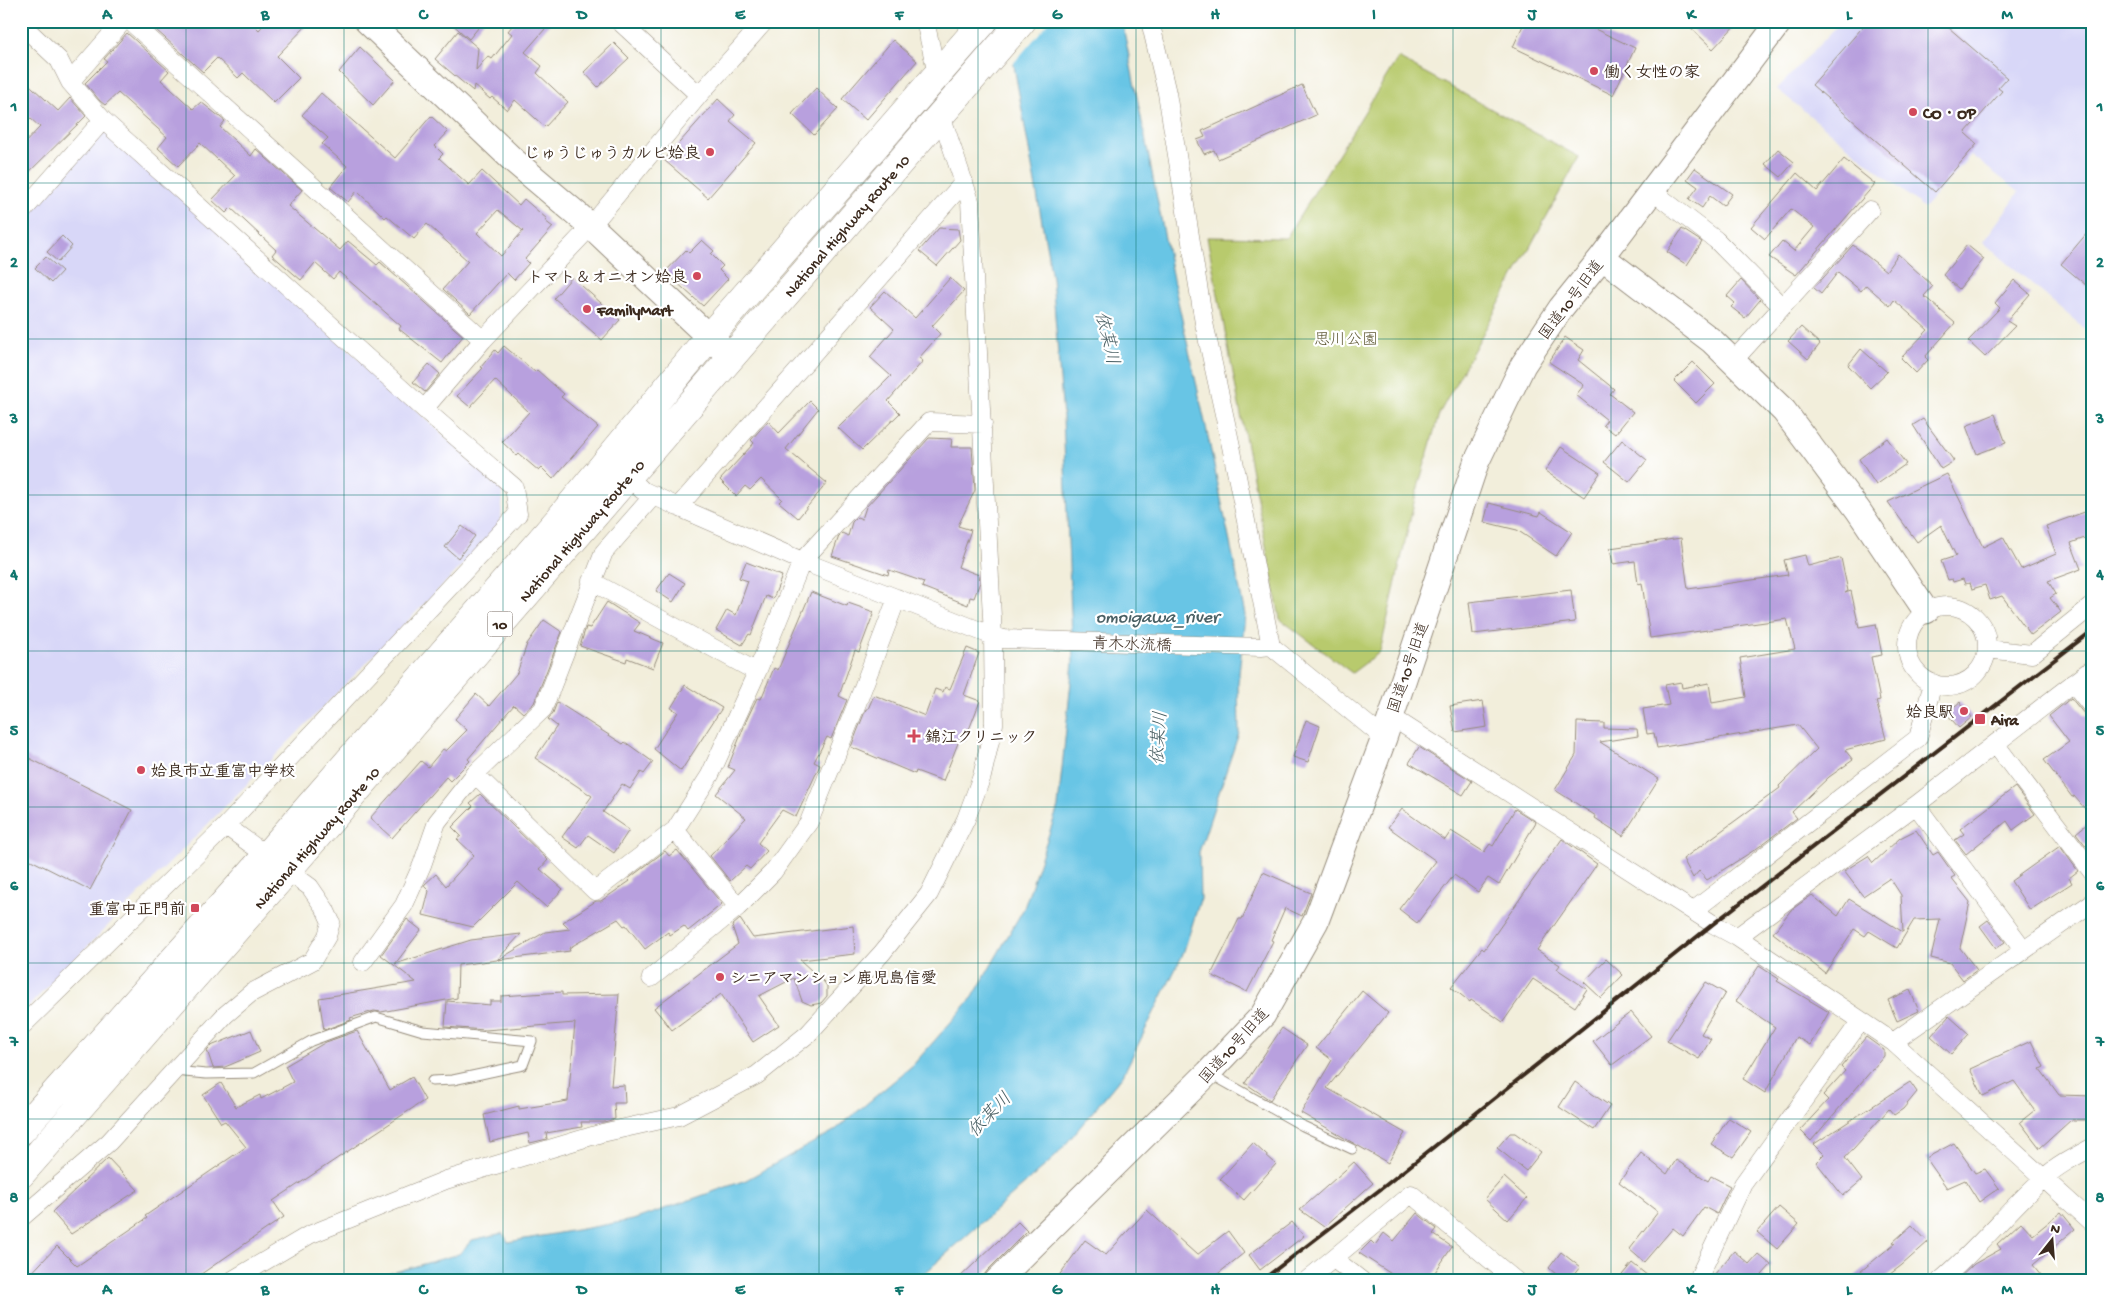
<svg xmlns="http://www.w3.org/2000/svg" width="2114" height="1302" font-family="'Gochi Hand','Klee One',sans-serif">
  <rect width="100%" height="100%" fill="#fff"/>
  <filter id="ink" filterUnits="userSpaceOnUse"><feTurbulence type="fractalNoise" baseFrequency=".02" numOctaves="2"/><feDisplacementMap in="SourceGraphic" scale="10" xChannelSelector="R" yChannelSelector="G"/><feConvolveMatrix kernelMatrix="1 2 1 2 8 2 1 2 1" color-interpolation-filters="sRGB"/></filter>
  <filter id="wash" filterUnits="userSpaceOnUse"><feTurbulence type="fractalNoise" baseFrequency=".0096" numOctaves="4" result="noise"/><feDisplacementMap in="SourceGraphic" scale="20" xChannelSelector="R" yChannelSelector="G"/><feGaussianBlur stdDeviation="1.12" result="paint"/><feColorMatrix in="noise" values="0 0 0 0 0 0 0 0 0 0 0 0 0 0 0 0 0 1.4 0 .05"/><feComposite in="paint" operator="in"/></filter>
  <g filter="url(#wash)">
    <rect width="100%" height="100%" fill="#f2eedb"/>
    <path fill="#d8d7f8" d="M1842,21H2093V336L1983,242L2019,192L1971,155L1924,208L1777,89Z
      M105,129L502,488L501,526L21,1014V225Z"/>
    <path fill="#b8ca6d" stroke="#7a7a46" d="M1398,58L1579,157L1439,414L1415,498L1380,652L1352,673L1280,619L1207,237L1286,238Z"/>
    <path fill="#67c5e5" stroke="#517882" d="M1006,21H1122L1173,279L1206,427L1245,615L1238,683L1239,733L1199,852L1200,900L1183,954L1123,1075L1056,1156L916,1281H363L459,1254L472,1240L503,1233L508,1242L633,1220L746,1180L834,1131L913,1065L973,997L1024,908L1058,807L1073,662L1063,417L1052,278Z"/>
    <path fill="#f2eedb" d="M1004,21H1050L1012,65Z"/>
    <g id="blocks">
      <path fill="#b8a0de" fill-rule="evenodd" d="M146,21H250L259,30L267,21H311L277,56L299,78L274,103L243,73L238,78L217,58L203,72Z
        M449,21H484L469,39Z
        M516,21H552L525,52L542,66L537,73L568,102L545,127L515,100L507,110L492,97L490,99L474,85L473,91L435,59L458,31L478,48L476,70L488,56L492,59L512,34L508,31Z
        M1525,21H1578L1635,48L1613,95L1513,47Z
        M1684,21H1739L1713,49Z
        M1868,21H1941L2007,78L1998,88L2002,91L1965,133L1977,144L1935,192L1812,85Z
        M127,33L169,71L161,80L193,109L201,102L225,121L220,127L251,156L256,149L302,190L288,206L340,250L348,241L377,265L380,262L463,336L442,363L399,329L401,326L339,272L333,279L315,263L301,280L272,255L276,250L231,208L226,213L212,200L235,176L200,143L178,166L158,148L167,137L118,93L105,105L100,101L85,83L107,61L104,59Z
        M893,40L917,61L866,120L842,99Z
        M614,43L629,58L598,87L584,72Z
        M360,47L395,80L373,105L339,72Z
        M21,77L58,111L70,98L86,116L21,180V147L40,127L21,110Z
        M1302,85L1316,115L1218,159L1214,150L1204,154L1197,140L1205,137L1202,131Z
        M816,88L838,109L814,135L792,114Z
        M321,93L395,158L431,116L448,132L435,146L443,154L439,158L469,185L482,171L519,205L524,199L547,219L545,221L553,227L525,259L529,263L514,280L507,273L470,314L443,289L468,261L427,224L414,239L387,216L385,218L357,191L348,202L330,187L347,166L322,144L328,138L302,115ZM498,210L523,231L501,256L477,233Z
        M718,99L735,115L730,121L756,143L708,198L664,160Z
        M1778,149L1794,162L1781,177L1765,164Z
        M1844,159L1875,184L1796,275L1769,257L1782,241L1794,251L1814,227L1791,209L1765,239L1751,227L1797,173L1817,191Z
        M1695,168L1732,194L1723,206L1710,196L1702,208L1689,199L1698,187L1687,179Z
        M2093,226V291L2061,264Z
        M939,228L958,229L960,240L937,266L919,251Z
        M1682,229L1702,242L1687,265L1667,252Z
        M62,236L72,246L58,262L47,252Z
        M702,240L714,251L711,254L723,266L719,270L728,279L703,306L665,272L686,250L689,253Z
        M1853,245L1886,271L1898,254L1933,286L1924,296L1955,323L1925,357L1928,360L1916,373L1901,358L1928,330L1894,300L1890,306L1866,285L1861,291L1838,272L1821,294L1814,288Z
        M1967,245L1984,259L1959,289L1943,275Z
        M46,257L62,271L51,283L35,268Z
        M572,277L620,320L602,340L554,298Z
        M950,278L964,291L932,326L940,334L919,358L923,361L888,401L900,413L862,450L838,428L891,376L870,357L894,329L870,307L885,291L915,318Z
        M1741,280L1760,300L1745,318L1731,307L1735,303L1727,296Z
        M2014,280L2030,294L2007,321L2015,326L1985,357L1968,341L2000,308L1995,303Z
        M1801,327L1820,344L1808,359L1788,341Z
        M1565,337L1584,350L1578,360L1614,389L1610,394L1633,412L1615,434L1603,425L1607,420L1576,395L1584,385L1549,362Z
        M504,346L535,372L537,370L564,394L561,397L598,427L553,479L542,468L539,471L519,454L517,456L502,442L529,412L495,380L470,407L457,396L483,368L481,367L495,350L498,353Z
        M1861,349L1887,372L1870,388L1848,365Z
        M1693,362L1715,384L1696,403L1674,381Z
        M429,364L440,374L425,392L413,382Z
        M810,401L818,409L786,449L827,483L798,518L779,502L782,499L761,479L750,490L745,486L736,496L720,480L754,443L751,440L768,421L779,433Z
        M1995,414L2006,443L1977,454L1966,426Z
        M1923,419L1954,461L1941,469L1913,425Z
        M929,438L952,439L951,447H972L975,490L958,526L971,530L958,567L979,575L980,582L974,598L970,597L968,605L922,587L924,582L889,570L888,575L832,556L839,536L842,533L848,536L852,522L857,517L862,519L866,507Z
        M1887,438L1906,464L1876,485L1859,459Z
        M1622,440L1647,460L1629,482L1604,462Z
        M1561,447L1600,473L1584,497L1545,471Z
        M1947,474L1983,547L2003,537L2021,569L2056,554L2046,526L2093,509V535L2071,543L2081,569L2048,581L2056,594L2050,598L2061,612L2031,635L2002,596L1990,600L1985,585L1972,589L1970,583L1965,584L1963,579L1953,582L1952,579L1948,580L1941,561L1956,556L1941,525L1917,542L1888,502Z
        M1489,503L1539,516L1541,512L1572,532L1556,556L1517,530L1484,522Z
        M462,526L475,536L458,558L445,547Z
        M1681,538L1688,589L1788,575L1784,560L1805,555L1808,566L1841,558L1848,591L1845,593L1851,591L1859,627L1876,624L1882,655L1871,657L1880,700L1876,701L1886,739L1845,750L1853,760L1829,777L1792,812L1797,818L1756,849L1707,880L1699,871L1693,878L1683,859L1780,788L1779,786L1817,749L1798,725L1657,748L1654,733L1647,734L1643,709L1669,705L1665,685L1681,682L1682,688L1709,683L1712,703L1746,697L1740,658L1795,649L1787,619L1650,638L1642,583L1638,584L1635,561L1613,564L1610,548Z
        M746,562L782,576L773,599L766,596L751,635L749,634L742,645L716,630L727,610L736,615L748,581L739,578Z
        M669,573L685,583L673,602L656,591Z
        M1571,590L1575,622L1473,634L1469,602Z
        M811,592L847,606L848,603L874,612L859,652L855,650L839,696L847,700L831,739L827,737L814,762L820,765L796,817L782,810L758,843L767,851L750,869L746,866L730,881L710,856L746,818L716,794L735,770L728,767L747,719L757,698L761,699L774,668L778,670Z
        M607,602L640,623L634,631L663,643L653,668L627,658L626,662L580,646L586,627L590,628Z
        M544,620L562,632L534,703L523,713L514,705L468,759L470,761L450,781L446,777L392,838L370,818L421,761L428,767L443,749L446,751L467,730L455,719L476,694L489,706L517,673L527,644Z
        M967,648L979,653L964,695L980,701L965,740L960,738L943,781L916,771L915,774L851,747L866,709H868L874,695L925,716L935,689L943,692L945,687L950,689Z
        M685,685L722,708L681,771L654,749L678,712L671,708Z
        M2071,698L2085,715L2093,718V818L2074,796L2072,797L2044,760L2069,742L2049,716Z
        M1483,701L1487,727L1455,732L1450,706Z
        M557,702L623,744L625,742L653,762L644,774L641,772L630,789L622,784L603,812L629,830L614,853L588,835L578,848L562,837L592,796L535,758L557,726L548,719L553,713Z
        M1960,702L1972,717L1959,728L1946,713Z
        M1306,720L1320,726L1308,762L1293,757Z
        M1577,722L1604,723V728L1637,729L1638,736L1600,742L1659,779L1623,836L1595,818L1596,816L1555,790L1576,755Z
        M1419,747L1472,781L1463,795L1409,763Z
        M21,754L132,810L90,890L21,855Z
        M2015,787L2035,814L2013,830L2007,821L1966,854L1955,840L1964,834L1960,829Z
        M480,794L548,860L540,869L563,889L546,907L518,882L473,927L423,915L429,891L424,886L425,884L436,874L446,886L474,855L457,839L461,836L452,827L473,806L470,803Z
        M1402,809L1445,840L1451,831L1484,852L1490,844L1493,846L1515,809L1536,822L1499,885L1488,878L1478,892L1454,875L1417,923L1399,909L1436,861L1388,827Z
        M2093,819V855L2076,833Z
        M1916,830L1933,855L1938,852L1955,876L1951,878L1970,902L1960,948L1977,970L1963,980L1950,963L1931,958L1940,919L1914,920L1897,948L1869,931L1865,936L1854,929L1825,973L1773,933L1791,910L1812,895L1838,916L1849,899L1903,932L1901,895L1890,878L1863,896L1844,871L1868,856L1873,863L1900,838Z
        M1562,839L1597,864L1537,950L1560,965L1557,969L1587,989L1575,1007L1533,979L1503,1022L1471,1000L1470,1002L1451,987L1482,948L1484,950Z
        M2060,846L2078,871L2069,878L2072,883L2030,910L2011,881Z
        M677,850L722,904L688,931L684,926L670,935L668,932L645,949L626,925L624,926L618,919L569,948L570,951L498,960L545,932L570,929L563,922L596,901H601L630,881L628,879L665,851L669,856Z
        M1263,872L1311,893L1302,916L1285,908L1271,940L1273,941L1247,992L1211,975L1239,919H1242Z
        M407,919L421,930L395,964L471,940L521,934L497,960L458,965L457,998L381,1012L374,1011L350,1018L351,1020L324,1030L319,998L416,982L381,955Z
        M740,919L753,938L853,926L855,954L800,960L824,982L827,986V996L821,1003L811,1005L802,1001L794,978L759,996L779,1025L753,1042L721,994L672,1030L654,1008L738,944L732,926Z
        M1988,920L2005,942L1996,948L1980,926Z
        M1606,959L1623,975L1601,998L1584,982Z
        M1759,966L1779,979L1777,981L1829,1012L1810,1045L1796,1037L1765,1093L1743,1079L1775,1027L1736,1001Z
        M1706,982L1725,993L1701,1034L1711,1039L1699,1059L1667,1041Z
        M1910,990L1919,1011L1897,1021L1888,1000Z
        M1362,991L1388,1013L1327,1088L1405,1133L1388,1163L1301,1113L1332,1060L1316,1048Z
        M562,992V995L619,994L611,1086L624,1085L625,1103H614L615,1119L604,1122H581L582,1127L546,1133L547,1139L530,1143L528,1133L490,1142L484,1115L519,1106V1109L568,1101L575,1023L485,1030L445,1027L447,1001L490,1005V1001H501V996Z
        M1631,1012L1651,1036L1612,1065L1593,1041Z
        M1949,1016L1969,1034L1951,1054L1931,1036Z
        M1282,1028L1307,1045L1270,1100L1245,1083Z
        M251,1030L260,1052L225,1067L213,1068L207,1050L211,1046Z
        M357,1031L390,1090L412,1077L425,1100L273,1201L284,1217L191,1281H24L57,1246L77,1266L147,1218L145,1216L246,1147L225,1121L221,1123L203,1095L221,1083L236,1107L260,1095L261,1099L293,1082L285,1066L326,1042Z
        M1866,1037L1884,1050V1056L1811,1141L1800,1130L1828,1100L1823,1095L1845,1071L1841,1067Z
        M2031,1041L2044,1067L2040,1069L2059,1095L2093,1096V1120H2071L2040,1148L2020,1122L2035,1110L2014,1081L1983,1096L1970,1069Z
        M1575,1082L1610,1106L1594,1130L1559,1107Z
        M1910,1082L1917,1092L1903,1109L1894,1115L1889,1109L1845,1158L1862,1180L1843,1196L1816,1162L1824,1154L1814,1144Z
        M1729,1118L1751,1132L1733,1157L1711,1144Z
        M1510,1133H1515L1541,1152L1526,1171L1497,1148Z
        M1253,1143L1276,1164L1244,1200L1220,1179Z
        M1954,1143L1975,1173L1985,1169L1999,1188L1979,1202L1965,1180L1947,1188L1926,1158Z
        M1641,1153L1667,1174L1676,1160L1708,1181L1711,1176L1730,1186L1717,1214L1704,1207L1683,1236L1673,1228L1644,1262L1629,1249L1658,1212L1619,1182Z
        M108,1158L138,1190L71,1234L52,1212Z
        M1354,1162L1373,1183L1324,1227L1300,1210Z
        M1504,1177L1527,1198L1508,1220L1485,1199Z
        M1779,1207L1799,1224L1777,1249L1757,1232Z
        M1147,1210L1197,1255L1228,1231L1244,1253L1209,1281H1055L1085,1240L1106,1255Z
        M2061,1212L2075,1229L2033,1265L2046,1281H1956L1974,1264L2001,1249L1997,1244L2021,1222L2033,1235Z
        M1417,1213L1437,1229L1433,1234L1452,1247L1429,1281H1402L1359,1253L1371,1241L1375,1245L1384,1233L1394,1241Z
        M1018,1222L1027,1231L987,1271L980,1281H956Z
        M1292,1222L1304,1236L1260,1270L1249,1255Z
        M1912,1225L1928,1242L1902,1265L1881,1281H1849L1895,1243L1893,1242Z
        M1734,1251L1749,1264L1758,1254L1771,1265L1762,1275L1768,1281H1709Z
        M1561,1252L1580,1267L1569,1281H1564L1549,1268Z
        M1632,1263L1654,1281H1617Z"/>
    </g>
  </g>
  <g filter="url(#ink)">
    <use href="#blocks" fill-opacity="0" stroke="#968c7c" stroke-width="1"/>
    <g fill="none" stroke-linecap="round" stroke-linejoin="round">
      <defs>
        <path id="lane" d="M174,1071L206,1074L254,1073L311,1041L376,1017L423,1031L532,1041L523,1065L453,1080L432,1081
          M1209,1073L1303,1126L1352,1149"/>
        <path id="street" d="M130,21L483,340
          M619,21L699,95
          M925,21L937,74
          M1150,21L1167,93L1204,323L1231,446L1271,646
          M21,24L59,60L70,82L103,120L424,409L514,487L518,514L226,826L21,1027
          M70,82L123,21
          M1652,191L1716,240L1782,307
          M21,213L103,120
          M1733,361L1870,210
          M424,409L483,340L591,226L699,95L765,21
          M621,469L642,490L678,507L802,561L993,636L1004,639L1261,647L1271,646L1384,738
          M678,507L964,182
          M591,581L757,672
          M897,598L856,706L809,822L773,872L738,907L675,830L710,775L757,672L802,561L929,422L983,424
          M1907 646a40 40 0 1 1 80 0a40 40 0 1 1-80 0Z
          M1987,649L2032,654L2093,605
          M2073,683L2093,708
          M1390,716L1713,924L1737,937L1893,1042L2093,1223
          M1996,745L2093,873
          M475,774L595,891L675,830
          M1916,805L2024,950
          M1693,911L1918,738L1933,683
          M1737,937L1916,805L2093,668
          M363,962L404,905L422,865L437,822L475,774L543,709L604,552L654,495
          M651,978L738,907
          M1893,1042L2093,902
          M21,1218L109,1142L225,1015L251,993L312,961L327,936L331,922L325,909L310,887L226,826
          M1334,1259L1362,1281
          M231,1281L309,1235L446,1180L602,1133L679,1116L757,1075L808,1034L882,953L929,894L966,819L982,776L994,724L993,636L970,201L941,115
          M1306,1281L1411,1194L1516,1281
          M1697,1281L1743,1184L1860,1022
          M1940,1281C1978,1249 2008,1210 2044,1178C2058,1165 2076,1156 2093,1147"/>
        <path id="secondary" d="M367,21L513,160L591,226L709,337L732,356
          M1602,257L1712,341L1784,411L1858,510L1926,611
          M997,1281L1208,1073L1263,1015L1316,921L1384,738L1476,463L1523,365L1561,308L1602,257L1780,21"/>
        <path id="highway" d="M21,1131L266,856L560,518L709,337L984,21
          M21,1174L287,871L1022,21"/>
      </defs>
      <use href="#lane" stroke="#968c7c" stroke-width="11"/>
      <use href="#street" stroke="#968c7c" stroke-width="19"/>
      <use href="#secondary" stroke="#968c7c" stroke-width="27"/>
      <use href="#highway" stroke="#968c7c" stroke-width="29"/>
      <use href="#lane" stroke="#fff" stroke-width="9"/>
      <use href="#street" stroke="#fff" stroke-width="18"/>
      <use href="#secondary" stroke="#fff" stroke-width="25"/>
      <use href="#highway" stroke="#fff" stroke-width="28"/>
      <path stroke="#3b2a1e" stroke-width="4" d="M1261,1281L1386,1185L1713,924L2093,630"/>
    </g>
  </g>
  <path fill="none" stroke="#0f766e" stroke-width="1" stroke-opacity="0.55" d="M186,21V1281M344,21V1281M503,21V1281M661,21V1281M819,21V1281M978,21V1281M1136,21V1281M1295,21V1281M1453,21V1281M1611,21V1281M1770,21V1281M1928,21V1281M21,183H2093M21,339H2093M21,495H2093M21,651H2093M21,807H2093M21,963H2093M21,1119H2093"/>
  <g fill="#d1495b" stroke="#fff" stroke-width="2">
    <circle cx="1594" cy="71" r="5"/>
    <circle cx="1913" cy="112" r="5"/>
    <circle cx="710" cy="152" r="5"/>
    <circle cx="697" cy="276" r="5"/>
    <circle cx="587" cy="309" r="5"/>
    <circle cx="1964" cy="711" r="5"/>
    <rect x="1974" y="713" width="12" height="12" rx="2.5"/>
    <path d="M911.5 728.5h5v5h5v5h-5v5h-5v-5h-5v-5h5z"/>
    <circle cx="141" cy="770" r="5"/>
    <rect x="190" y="903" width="10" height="10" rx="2.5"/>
    <circle cx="720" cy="977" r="5"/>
  </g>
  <g text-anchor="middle" stroke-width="4.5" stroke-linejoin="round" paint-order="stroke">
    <rect fill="#fff" stroke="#766a62" stroke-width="1" x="487.5" y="611.5" width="25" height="25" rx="4"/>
    <g font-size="15" font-weight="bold" fill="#3b2a1e">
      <text x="500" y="629">10</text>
    </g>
    <g font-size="16" font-weight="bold" fill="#3b2a1e" stroke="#fff" text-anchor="start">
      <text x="1604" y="77">働く女性の家</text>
      <text x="1923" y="118">CO・OP</text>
      <text x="700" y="158" text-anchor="end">じゅうじゅうカルビ姶良</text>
      <text x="687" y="282" text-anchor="end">トマト＆オニオン姶良</text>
      <text x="597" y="315">FamilyMart</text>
      <text x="1954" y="717" text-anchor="end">姶良駅</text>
      <text x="1991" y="725">Aira</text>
      <text x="925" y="742">錦江クリニック</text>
      <text x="151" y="776">姶良市立重富中学校</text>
      <text x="185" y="914" text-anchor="end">重富中正門前</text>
      <text x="730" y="983">シニアマンション鹿児島信愛</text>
    </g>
    <g font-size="16" fill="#3b2a1e" stroke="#fff">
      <text transform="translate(846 225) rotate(-49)" y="6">National Highway Route 10</text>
      <text transform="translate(1570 299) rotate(-53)" y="6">国道10号旧道</text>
      <text transform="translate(581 530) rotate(-49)" y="6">National Highway Route 10</text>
      <text transform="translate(1132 643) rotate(2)" y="6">青木水流橋</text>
      <text transform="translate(1407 667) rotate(-71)" y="6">国道10号旧道</text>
      <text transform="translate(316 837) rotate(-49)" y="6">National Highway Route 10</text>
      <text transform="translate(1233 1045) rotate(-48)" y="6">国道10号旧道</text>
    </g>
    <g font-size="16" fill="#605a36" stroke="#fff">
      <text x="1346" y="344">思川公園</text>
    </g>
    <g font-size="18" font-style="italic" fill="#4a6064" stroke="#fff">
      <text transform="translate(1108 338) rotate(77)" y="6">依某川</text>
      <text x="1157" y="622">omoigawa_river</text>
      <text transform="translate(1158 738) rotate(-86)" y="6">依某川</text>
      <text transform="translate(989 1114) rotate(-46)" y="6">依某川</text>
    </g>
  </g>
  <rect width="2114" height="1302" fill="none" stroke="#fff" stroke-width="55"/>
  <g transform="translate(2052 1240) rotate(17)" stroke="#ffffff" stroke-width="4" paint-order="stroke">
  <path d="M0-4L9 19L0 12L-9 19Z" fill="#3b2a1e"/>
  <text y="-8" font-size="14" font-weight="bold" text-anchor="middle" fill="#3b2a1e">N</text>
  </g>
  <rect x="28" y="28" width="2058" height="1246" fill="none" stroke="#0f766e" stroke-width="2"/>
  <g font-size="16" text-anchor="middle" font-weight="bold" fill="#0f766e">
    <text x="107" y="19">A</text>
    <text x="265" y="19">B</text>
    <text x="423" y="19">C</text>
    <text x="582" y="19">D</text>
    <text x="740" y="19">E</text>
    <text x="899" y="19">F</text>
    <text x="1057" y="19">G</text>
    <text x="1215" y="19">H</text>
    <text x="1374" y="19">I</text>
    <text x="1532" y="19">J</text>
    <text x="1691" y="19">K</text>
    <text x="1849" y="19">L</text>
    <text x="2007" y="19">M</text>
    <text x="14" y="111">1</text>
    <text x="2100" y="111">1</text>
    <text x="14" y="267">2</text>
    <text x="2100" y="267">2</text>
    <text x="14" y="423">3</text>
    <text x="2100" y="423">3</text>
    <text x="14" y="579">4</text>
    <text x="2100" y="579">4</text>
    <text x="14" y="735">5</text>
    <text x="2100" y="735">5</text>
    <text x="14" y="890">6</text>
    <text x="2100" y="890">6</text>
    <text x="14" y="1046">7</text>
    <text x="2100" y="1046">7</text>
    <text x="14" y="1202">8</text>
    <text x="2100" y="1202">8</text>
    <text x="107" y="1294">A</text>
    <text x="265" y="1294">B</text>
    <text x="423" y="1294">C</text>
    <text x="582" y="1294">D</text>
    <text x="740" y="1294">E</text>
    <text x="899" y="1294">F</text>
    <text x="1057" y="1294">G</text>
    <text x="1215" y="1294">H</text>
    <text x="1374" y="1294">I</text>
    <text x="1532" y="1294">J</text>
    <text x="1691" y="1294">K</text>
    <text x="1849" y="1294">L</text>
    <text x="2007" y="1294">M</text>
  </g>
</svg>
